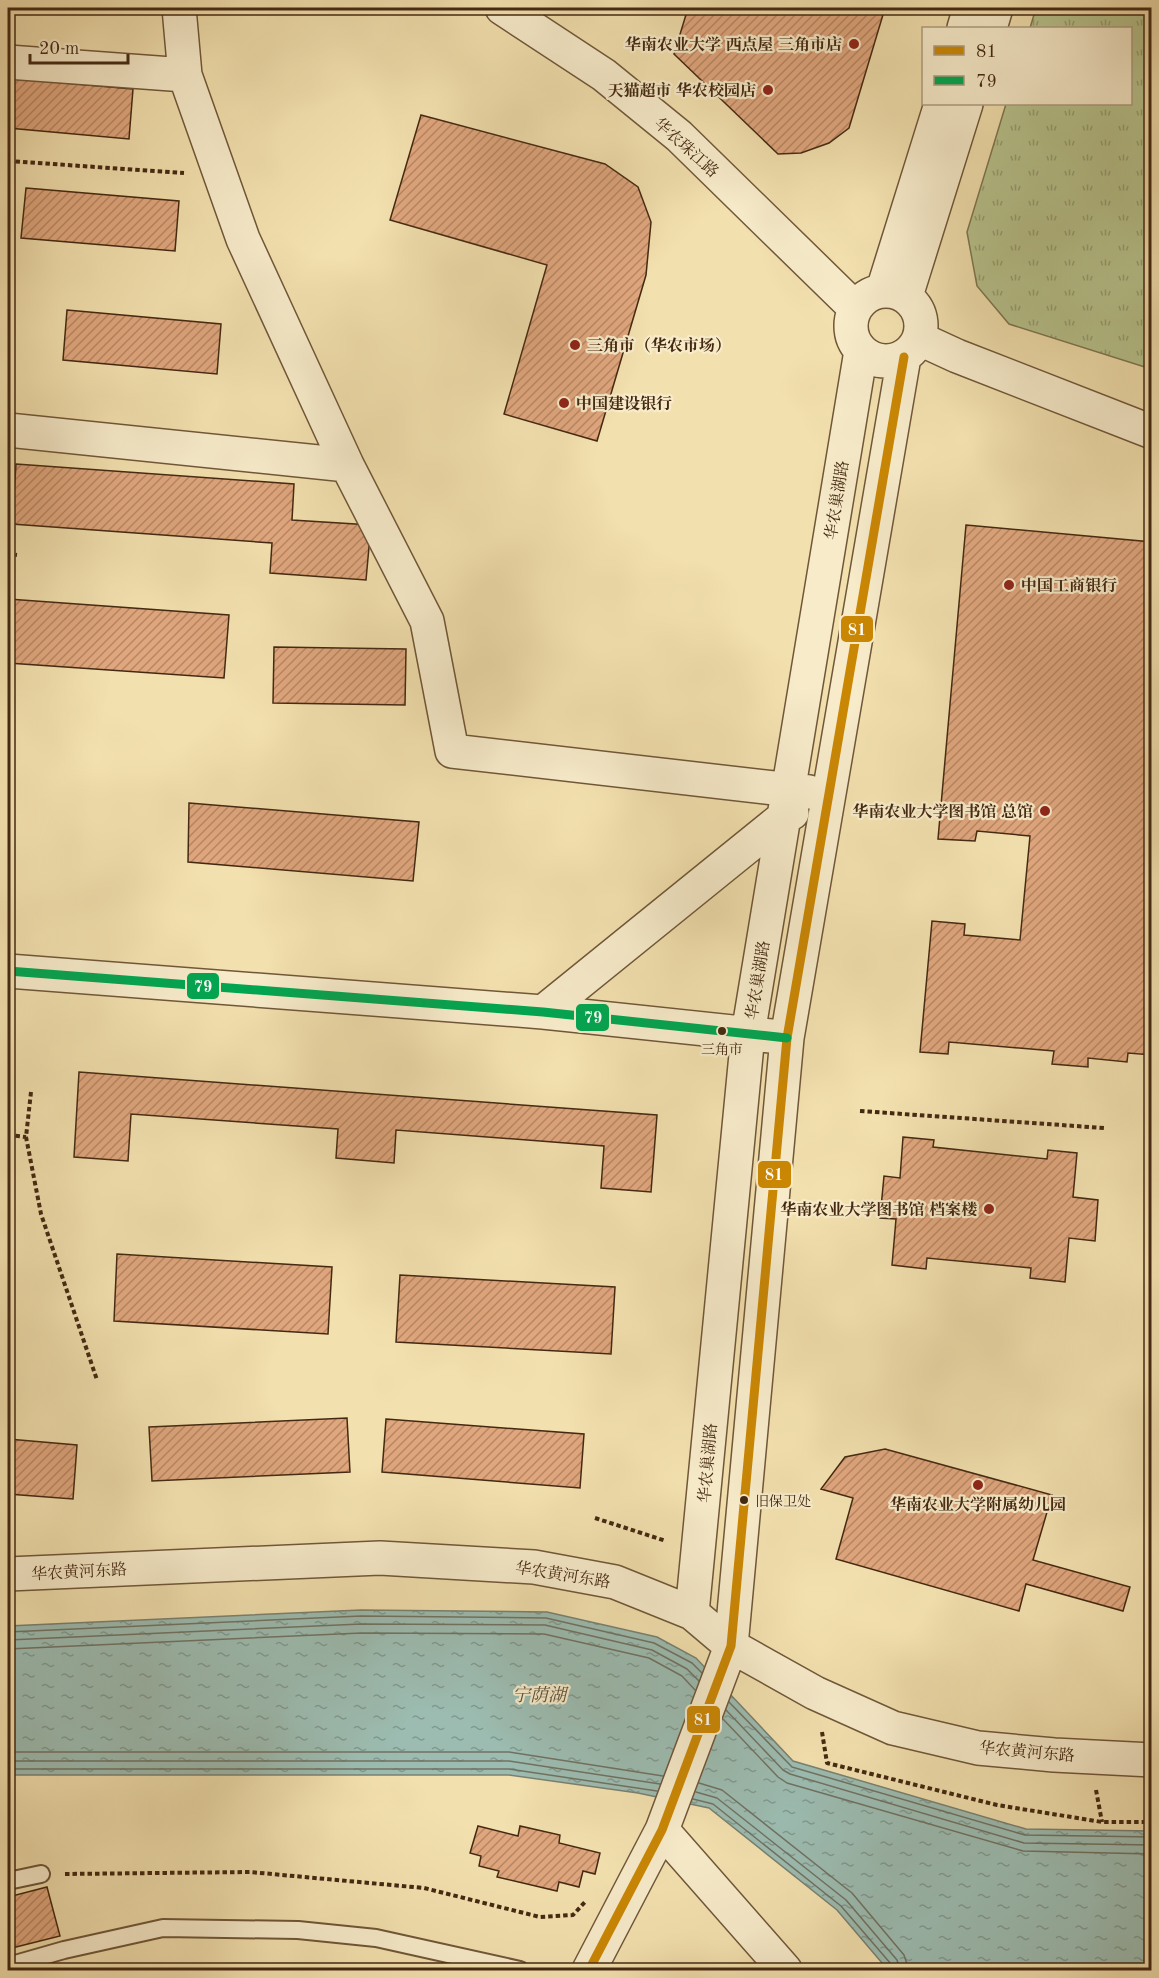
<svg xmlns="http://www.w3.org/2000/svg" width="1159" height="1978" font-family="'Old Standard TT','Noto Serif SC',serif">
  <defs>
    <pattern id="grass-tufts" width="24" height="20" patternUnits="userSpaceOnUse" patternTransform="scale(1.5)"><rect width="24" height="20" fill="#b7c38d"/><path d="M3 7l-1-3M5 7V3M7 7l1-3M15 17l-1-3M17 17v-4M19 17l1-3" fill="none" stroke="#969e72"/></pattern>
    <pattern id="water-ripples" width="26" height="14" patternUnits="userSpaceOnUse" patternTransform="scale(1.5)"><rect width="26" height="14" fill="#9cbcb1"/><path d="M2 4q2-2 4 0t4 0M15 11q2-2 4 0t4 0" fill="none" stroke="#81998f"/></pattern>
    <pattern id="building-hatch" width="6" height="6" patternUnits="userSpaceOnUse" patternTransform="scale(1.5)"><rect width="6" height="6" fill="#e0a67d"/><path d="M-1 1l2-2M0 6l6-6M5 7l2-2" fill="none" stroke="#b78765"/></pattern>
  </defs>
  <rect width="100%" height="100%" fill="#f2e0ae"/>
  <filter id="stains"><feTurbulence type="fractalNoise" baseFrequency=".00333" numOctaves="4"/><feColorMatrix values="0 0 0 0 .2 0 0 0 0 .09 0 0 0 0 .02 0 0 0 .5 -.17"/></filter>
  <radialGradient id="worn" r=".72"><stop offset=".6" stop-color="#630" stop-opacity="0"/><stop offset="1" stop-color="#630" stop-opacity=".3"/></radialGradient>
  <path fill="url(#grass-tufts)" stroke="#7e7650" stroke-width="1.5" d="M1036,8H1151V369L1009,324L977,286L967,232L1006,104H1130V28H1030Z"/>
  <path fill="url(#water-ripples)" stroke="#798171" stroke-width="1.5" d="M361,1610L547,1612L657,1637L696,1658L793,1761L1026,1829L1151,1831V1970H888L837,1910L709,1808L638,1793L509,1775H8V1626Z"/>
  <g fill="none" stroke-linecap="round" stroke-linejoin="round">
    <path stroke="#707262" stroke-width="1.5" d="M8,1632L361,1616L546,1618L654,1643L692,1663L702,1673
      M8,1640L361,1624L545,1625L652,1650L687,1669L699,1681
      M8,1649L361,1633L544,1634L649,1658L682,1676L695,1690
      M729,1702L792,1767L1025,1835L1152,1837
      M726,1710L783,1770L790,1774L1024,1843L1152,1845
      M723,1719L778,1777L787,1783L1023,1851L1152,1854
      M8,1752H509L663,1776
      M8,1761H509L660,1784
      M8,1769H509L657,1791
      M699,1783L722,1790L852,1893L904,1955L909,1970
      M696,1792L717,1798L846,1900L897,1960L900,1970
      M693,1799L713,1804L841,1906L891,1964L892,1970"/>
  </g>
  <path fill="url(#building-hatch)" stroke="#442912" stroke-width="1.5" d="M688,8H885L849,128L829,143L801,153L778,154L674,54Z
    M8,78L133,89L129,139L8,128Z
    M421,115L605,164L638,187L651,222L646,275L597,441L504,414L547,265L390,220Z
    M26,188L179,201L175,251L21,238Z
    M67,310L221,324L217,374L63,360Z
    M16,464L294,484L292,520L371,525L366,580L270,573L272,543L12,524Z
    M966,525L1152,542V792L1145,869L1152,870V1055L1128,1053L1127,1062L1088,1058V1067L1052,1064L1054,1051L949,1042L948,1054L920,1052L932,921L965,924L964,935L1020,940L1030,836L977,831L975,841L938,839Z
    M8,599L229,615L224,678L8,663Z
    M274,647L406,649L405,705L273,703Z
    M189,803L419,822L413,881L188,862Z
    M79,1072L657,1115L651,1192L601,1188L604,1146L396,1130L394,1163L336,1158L338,1129L131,1114L128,1161L74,1157Z
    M903,1137L934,1140L933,1147L1047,1159L1048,1150L1077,1153L1073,1197L1098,1200L1095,1241L1069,1238L1065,1282L1030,1278L1031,1268L927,1258L926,1269L892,1265L896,1219L880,1218L884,1176L900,1178Z
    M117,1254L332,1267L328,1334L114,1321Z
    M400,1275L615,1287L611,1354L396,1342Z
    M347,1418L350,1472L152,1481L149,1427Z
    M386,1419L584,1434L580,1488L382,1472Z
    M8,1439L77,1445L73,1499L8,1494Z
    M885,1449L1052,1495L1033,1560L1130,1587L1123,1611L1026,1584L1019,1611L836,1559L853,1498L821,1489L845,1457Z
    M478,1826L518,1836L520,1826L560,1835L559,1843L600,1853L595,1874L583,1871L579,1887L559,1882L557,1891L497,1877L499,1871L479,1866L481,1856L470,1853Z
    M47,1887L60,1936L8,1949V1897Z"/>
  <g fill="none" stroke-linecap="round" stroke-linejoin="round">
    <defs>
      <path id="lane" d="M8,1881L41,1874
        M8,1966L64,1950L163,1928L298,1930L376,1938L520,1970"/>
      <path id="street" d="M179,8L185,75L243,239L347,465L427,621L452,751L809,792
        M502,8L604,75L679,136L855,308
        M964,28L970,8
        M990,28L996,8
        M8,62L185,75
        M883,290L941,104
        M851 326a35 35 0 1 1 70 0a35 35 0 1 1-70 0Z
        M906,296L966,104
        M920,339L957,356L1152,432
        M8,430L347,465
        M8,971L543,1012L771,1036
        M543,1012L784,817L792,813
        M8,1574L380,1558L534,1567L615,1582L692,1613L731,1646L815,1693L893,1728L978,1748L1054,1755L1152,1760
        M692,1613L748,1034L861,351
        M662,1830L785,1970
        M589,1970L662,1830L731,1646L787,1038L904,357"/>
    </defs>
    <use href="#lane" stroke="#705739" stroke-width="20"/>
    <use href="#street" stroke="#705739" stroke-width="36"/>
    <path stroke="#442912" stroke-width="4" stroke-dasharray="4.5 3" stroke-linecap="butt" d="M8,161L184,173
      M8,554L17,555
      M31,1092L26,1137L41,1214L97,1380
      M860,1111L1104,1128
      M8,1135L26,1137
      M595,1518L666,1541
      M822,1732L827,1763L997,1805L1102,1822H1152
      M1096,1790L1102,1822
      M65,1874L250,1872L424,1888L540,1917L573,1915L585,1902"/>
    <use href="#lane" stroke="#f7ebca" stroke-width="16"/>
    <use href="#street" stroke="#f7ebca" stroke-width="33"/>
    <defs>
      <path id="bus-1" d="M589,1970L662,1830L731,1646L787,1038L904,357"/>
      <path id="bus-2" d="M8,971L543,1012L787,1038"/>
    </defs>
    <use href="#bus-1" stroke="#f7ebca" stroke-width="14"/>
    <use href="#bus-2" stroke="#f7ebca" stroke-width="14"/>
    <use href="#bus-1" stroke="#ca8704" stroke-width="9"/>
    <use href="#bus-2" stroke="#00a651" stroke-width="9"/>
  </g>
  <g fill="#8f2418" stroke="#f7ebca" stroke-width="2">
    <circle cx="854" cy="44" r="6"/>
    <circle cx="768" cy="90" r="6"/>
    <circle cx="575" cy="345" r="6"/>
    <circle cx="564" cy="403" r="6"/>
    <circle cx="1009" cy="585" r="6"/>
    <circle cx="1045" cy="811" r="6"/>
    <circle cx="989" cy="1209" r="6"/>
    <circle cx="978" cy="1485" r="6"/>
  </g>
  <g fill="#442912" stroke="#f7ebca" stroke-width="2">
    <circle cx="722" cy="1031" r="5"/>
    <circle cx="744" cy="1500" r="5"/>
  </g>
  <g text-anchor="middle" stroke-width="4.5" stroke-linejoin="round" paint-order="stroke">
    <g font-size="14" fill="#442912" stroke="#f7ebca">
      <text x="722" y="1054">三角市</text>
      <text x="755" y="1506" text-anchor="start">旧保卫处</text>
    </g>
    <g font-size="16" font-weight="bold" fill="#442912" stroke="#f7ebca" text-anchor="end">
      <text x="842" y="50">华南农业大学 西点屋 三角市店</text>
      <text x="756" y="96">天猫超市 华农校园店</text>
      <text x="587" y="351" text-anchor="start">三角市（华农市场）</text>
      <text x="576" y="409" text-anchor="start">中国建设银行</text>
      <text x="1021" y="591" text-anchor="start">中国工商银行</text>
      <text x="1033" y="817">华南农业大学图书馆 总馆</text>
      <text x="977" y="1215">华南农业大学图书馆 档案楼</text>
      <text x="978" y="1510" text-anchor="middle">华南农业大学附属幼儿园</text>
    </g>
    <g font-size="16" fill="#442912" stroke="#f7ebca">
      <text transform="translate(687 147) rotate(42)" y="6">华农珠江路</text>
      <text transform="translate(836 500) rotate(-81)" y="6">华农巢湖路</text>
      <text transform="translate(757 980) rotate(-81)" y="6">华农巢湖路</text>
      <text transform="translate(707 1463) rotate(-85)" y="6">华农巢湖路</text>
      <text transform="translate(79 1571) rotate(-3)" y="6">华农黄河东路</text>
      <text transform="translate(563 1574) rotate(9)" y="6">华农黄河东路</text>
      <text transform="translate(1027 1751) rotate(5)" y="6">华农黄河东路</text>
    </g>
    <g font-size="18" font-style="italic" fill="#5a4e3a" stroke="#f7ebca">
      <text x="539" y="1701">宁荫湖</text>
    </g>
  </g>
  <g stroke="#f7ebca" stroke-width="2">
    <rect x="840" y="615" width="34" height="28" rx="6" fill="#ca8704"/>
    <rect x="186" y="972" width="34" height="28" rx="6" fill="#00a651"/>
    <rect x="575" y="1003" width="35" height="29" rx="6" fill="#00a651"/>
    <rect x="757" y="1160" width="35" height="29" rx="6" fill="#ca8704"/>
    <rect x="686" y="1705" width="35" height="29" rx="6" fill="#ca8704"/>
  </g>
  <g font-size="16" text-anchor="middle" font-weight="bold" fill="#fff">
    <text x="857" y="635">81</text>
    <text x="203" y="992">79</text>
    <text x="593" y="1023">79</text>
    <text x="774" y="1180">81</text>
    <text x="703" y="1725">81</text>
  </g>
  <rect width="1159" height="1978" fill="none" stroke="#f2e0ae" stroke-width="30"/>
  <rect x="9" y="9" width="1141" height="1960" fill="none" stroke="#442912" stroke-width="3"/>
  <rect x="15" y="15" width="1129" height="1948" fill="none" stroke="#442912" stroke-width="1.5"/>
  <rect x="922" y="27" width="210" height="78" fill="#f7ebca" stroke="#af9d80" stroke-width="1.5"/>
  <rect x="934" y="46" width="30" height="9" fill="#ca8704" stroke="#af9d80" stroke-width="1.5"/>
  <text x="976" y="57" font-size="18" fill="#442912">81</text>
  <rect x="934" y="76" width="30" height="9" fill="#00a651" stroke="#af9d80" stroke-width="1.5"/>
  <text x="976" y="87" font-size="18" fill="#442912">79</text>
  <path d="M30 54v9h98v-9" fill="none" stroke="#442912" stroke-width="3"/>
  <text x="39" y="54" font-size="18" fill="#442912" stroke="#f7ebca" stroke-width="4.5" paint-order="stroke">20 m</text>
  <rect width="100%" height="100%" filter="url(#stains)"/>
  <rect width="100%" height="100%" fill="url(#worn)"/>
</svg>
